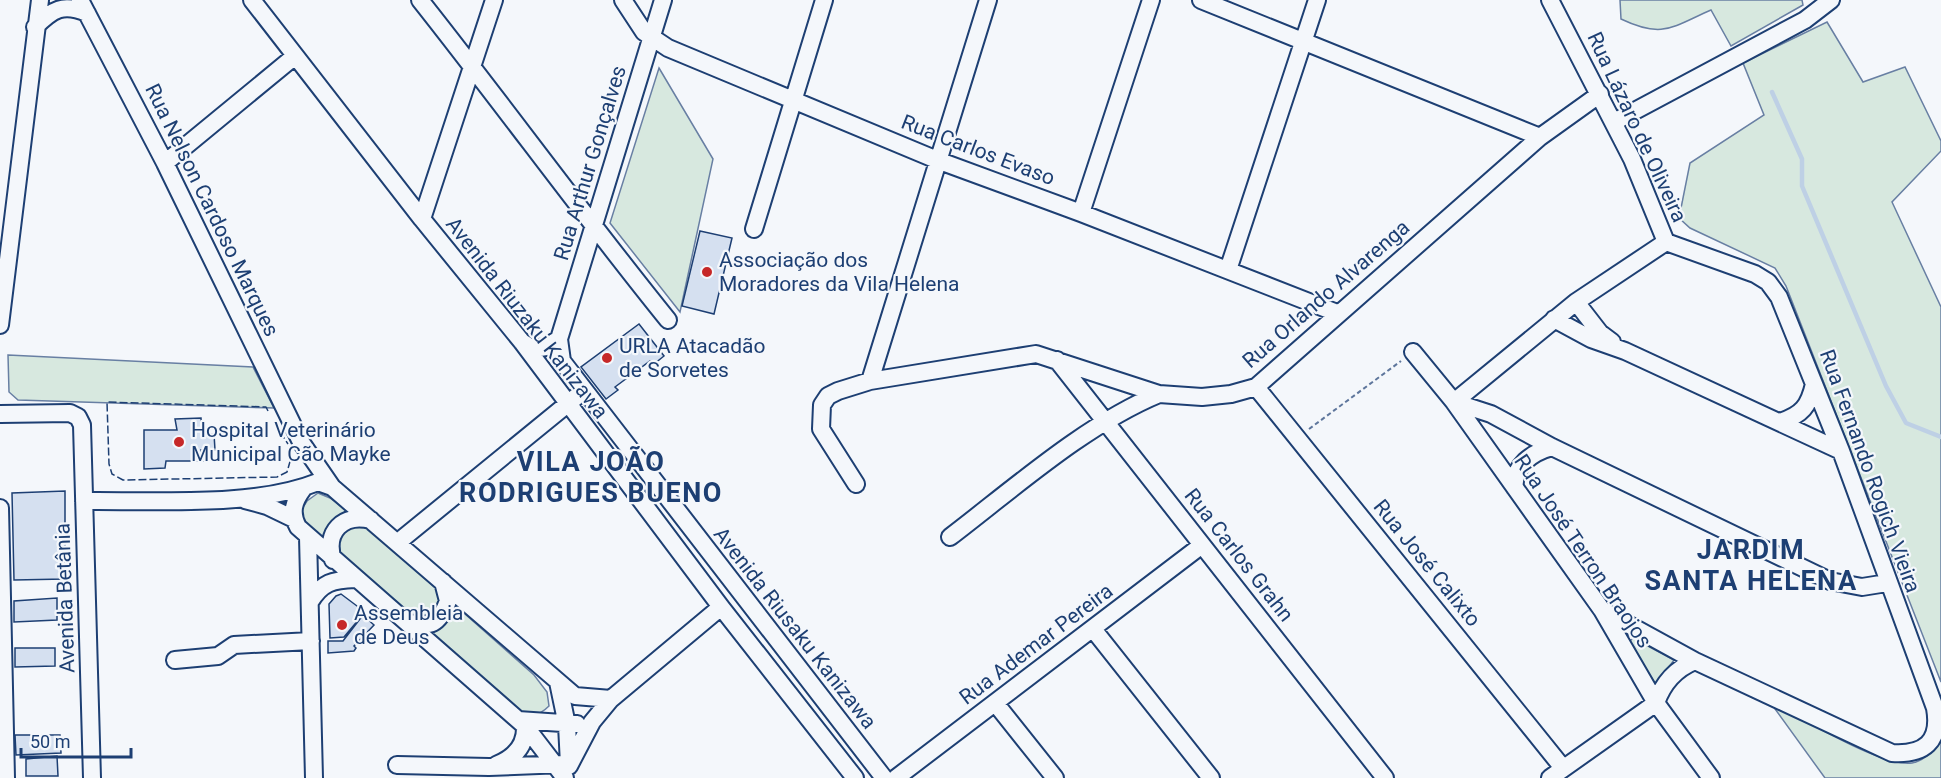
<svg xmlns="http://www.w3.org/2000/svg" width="1941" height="778" font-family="Roboto,sans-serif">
  <rect width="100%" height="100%" fill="#f4f7fb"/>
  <path fill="#d7e8df" stroke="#687fa3" stroke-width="1.5" d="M1620,0H1802L1803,5L1731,46L1711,10C1672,27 1663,39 1621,19Z
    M1827,22L1863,82L1905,67L1941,141V151L1892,202L1941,307V682L1786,286L1775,268L1690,228L1679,218L1690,163L1764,115L1743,63Z
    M659,68L713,159L680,312L610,223Z
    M8,355L253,367L274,408L18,400L9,392Z
    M318,493L330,498L353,515L534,675L547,692L549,706C537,718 530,716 515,710L405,609L304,522L300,512L307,501Z
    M1633,638L1674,660L1656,685L1629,642Z
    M1770,702C1800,717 1882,768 1912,763C1924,761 1934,750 1941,741V778H1825Z"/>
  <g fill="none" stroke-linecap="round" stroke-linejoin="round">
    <path stroke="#bed0e5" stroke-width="4.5" d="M1772,92L1802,159V186L1886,386L1906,423L1941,437"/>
  </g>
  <path fill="#d5e0f0" stroke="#1d3f73" stroke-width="1.5" d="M700,231L732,238L714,314L682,306Z
    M639,324L664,356L654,364L650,361L615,387L618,390L606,399L581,367Z
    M201,418L202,434H214L215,450H201L203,461H166L165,468L144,469V430H177L175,419Z
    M65,491V579L14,580L12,493Z
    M341,594L365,612L344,637L330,638L329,604L336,596Z
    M57,598V620L14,622V601Z
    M363,615L374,625L354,646L356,648L354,651L328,653V641H343Z
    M15,648H55V666L15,667Z
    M15,735H60L61,753L16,755Z
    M57,756L58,776H26V759Z"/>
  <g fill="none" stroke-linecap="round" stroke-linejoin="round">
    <defs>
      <path id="minor" d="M80,0L165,163L301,442L332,487L575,696L611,699
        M252,0L422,219L522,342L721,607L855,778
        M420,0C504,106 583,215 668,320
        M623,0L644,32L668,48L937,160L1081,213L1337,313
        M663,0L559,339L562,361L884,778
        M1201,0L1540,137
        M1550,0L1632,159L1666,242
        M35,27C53,9 63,3 87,13
        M1614,122L1805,20L1831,0
        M165,163L295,56
        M1081,213L1151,0
        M422,219L494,0
        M754,229L824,0
        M1228,270L1317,0
        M1576,302L1600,333L1612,342
        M1554,319L1591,339L1625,351L1841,451
        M0,325L40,0
        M522,342L533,349L546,347L559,339
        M1413,352L1454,402L1602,610L1656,703L1711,778
        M1057,360L1385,778
        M870,381L988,0
        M1256,387L1563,768
        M1454,402L1491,414L1552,447L1830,581L1862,587L1887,583
        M1454,402L1576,302L1666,242
        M0,414L70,413L78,417L82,425L92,778
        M1780,422C1802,415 1809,406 1814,384
        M856,484L821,429L822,405L828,396L838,391L870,381L1036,354L1159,394L1202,397L1231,394L1256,387L1540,137L1600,94
        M1515,488C1512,466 1533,452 1552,447
        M303,489C294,501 290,512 298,527L525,726L565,778
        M245,500L267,506L294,519
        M84,501C156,500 253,508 318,482L332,487
        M0,508L6,778
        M308,537L314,778
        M950,537C1013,489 1086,424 1159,394
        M397,543L576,397
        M333,560C324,532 343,513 371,520
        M310,602C322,582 333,580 355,579
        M1602,610L1695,661L1892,753C1924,755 1941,742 1935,708L1841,451L1779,297L1768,282L1755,274L1666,242
        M408,623C431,627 439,625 448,601L443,582
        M1093,629L1211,778
        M175,660L218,656L234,645L311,641
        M558,682L567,725L569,764
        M1656,703C1663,683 1675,669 1695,661
        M996,704L1055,778
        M518,720L577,724
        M397,765L489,767L564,764
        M496,765C514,758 526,746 525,726
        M569,766L592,722L611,699L721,607
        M896,778L1202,545
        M1550,778L1656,703"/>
    </defs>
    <use href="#minor" stroke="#1d3f73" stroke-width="20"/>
    <path stroke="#5e769c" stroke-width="2" stroke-dasharray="4.5 3" stroke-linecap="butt" d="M1309,429L1401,361"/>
    <use href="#minor" stroke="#f4f7fb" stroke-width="16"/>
    <path stroke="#1d3f73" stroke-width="1.5" stroke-dasharray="8 3" stroke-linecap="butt" d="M268,411L266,407L107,402L109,464L112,474L123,480L277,477L287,472L291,458
      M280,432L288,444"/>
  </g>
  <g fill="#c62828" stroke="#f4f7fb" stroke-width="2">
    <circle cx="707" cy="272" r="6"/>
    <circle cx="607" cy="358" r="6"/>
    <circle cx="179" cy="442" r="6"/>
    <circle cx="342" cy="625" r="6"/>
  </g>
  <g text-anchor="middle" stroke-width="4.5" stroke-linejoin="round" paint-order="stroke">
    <g font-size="21" fill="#1d3f73" stroke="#f4f7fb">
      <text transform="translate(1637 127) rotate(65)" y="7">Rua Lázaro de Oliveira</text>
      <text transform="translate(978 150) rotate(21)" y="7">Rua Carlos Evaso</text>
      <text transform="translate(590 163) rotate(-73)" y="7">Rua Arthur Gonçalves</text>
      <text transform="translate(212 210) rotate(64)" y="7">Rua Nelson Cardoso Marques</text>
      <text transform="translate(1326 294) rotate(-41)" y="7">Rua Orlando Alvarenga</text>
      <text transform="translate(527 318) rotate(52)" y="7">Avenida Riuzaku Kanizawa</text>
      <text transform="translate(1870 471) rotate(70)" y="7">Rua Fernando Rogich Vieira</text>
      <text transform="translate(1583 551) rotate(56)" y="7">Rua José Terron Braojos</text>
      <text transform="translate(1239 555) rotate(52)" y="7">Rua Carlos Grahn</text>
      <text transform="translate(1427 563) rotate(51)" y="7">Rua José Calixto</text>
      <text transform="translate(65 598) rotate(-92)" y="7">Avenida Betânia</text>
      <text transform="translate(795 628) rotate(52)" y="7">Avenida Riusaku Kanizawa</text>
      <text transform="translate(1036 644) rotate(-37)" y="7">Rua Ademar Pereira</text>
    </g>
    <g font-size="21" fill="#1d3f73" stroke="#f4f7fb" text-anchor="start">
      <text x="719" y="267">Associação dos<tspan x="719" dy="24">Moradores da Vila Helena</tspan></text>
      <text x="619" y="353">URLA Atacadão<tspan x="619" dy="24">de Sorvetes</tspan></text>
      <text x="191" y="437">Hospital Veterinário<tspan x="191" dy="24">Municipal Cão Mayke</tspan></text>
      <text x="354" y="620">Assembleia<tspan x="354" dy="24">de Deus</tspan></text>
    </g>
    <g font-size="27" font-weight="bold" letter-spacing="1.5" fill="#1d3f73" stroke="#f4f7fb">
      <text x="591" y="471">VILA JOÃO<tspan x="591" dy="31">RODRIGUES BUENO</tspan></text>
      <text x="1751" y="559">JARDIM<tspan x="1751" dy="31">SANTA HELENA</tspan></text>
    </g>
  </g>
  <path d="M21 748v9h110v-9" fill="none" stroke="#1d3f73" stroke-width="3"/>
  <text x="30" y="748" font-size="18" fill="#1d3f73" stroke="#f4f7fb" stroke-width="4.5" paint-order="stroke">50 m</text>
</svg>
